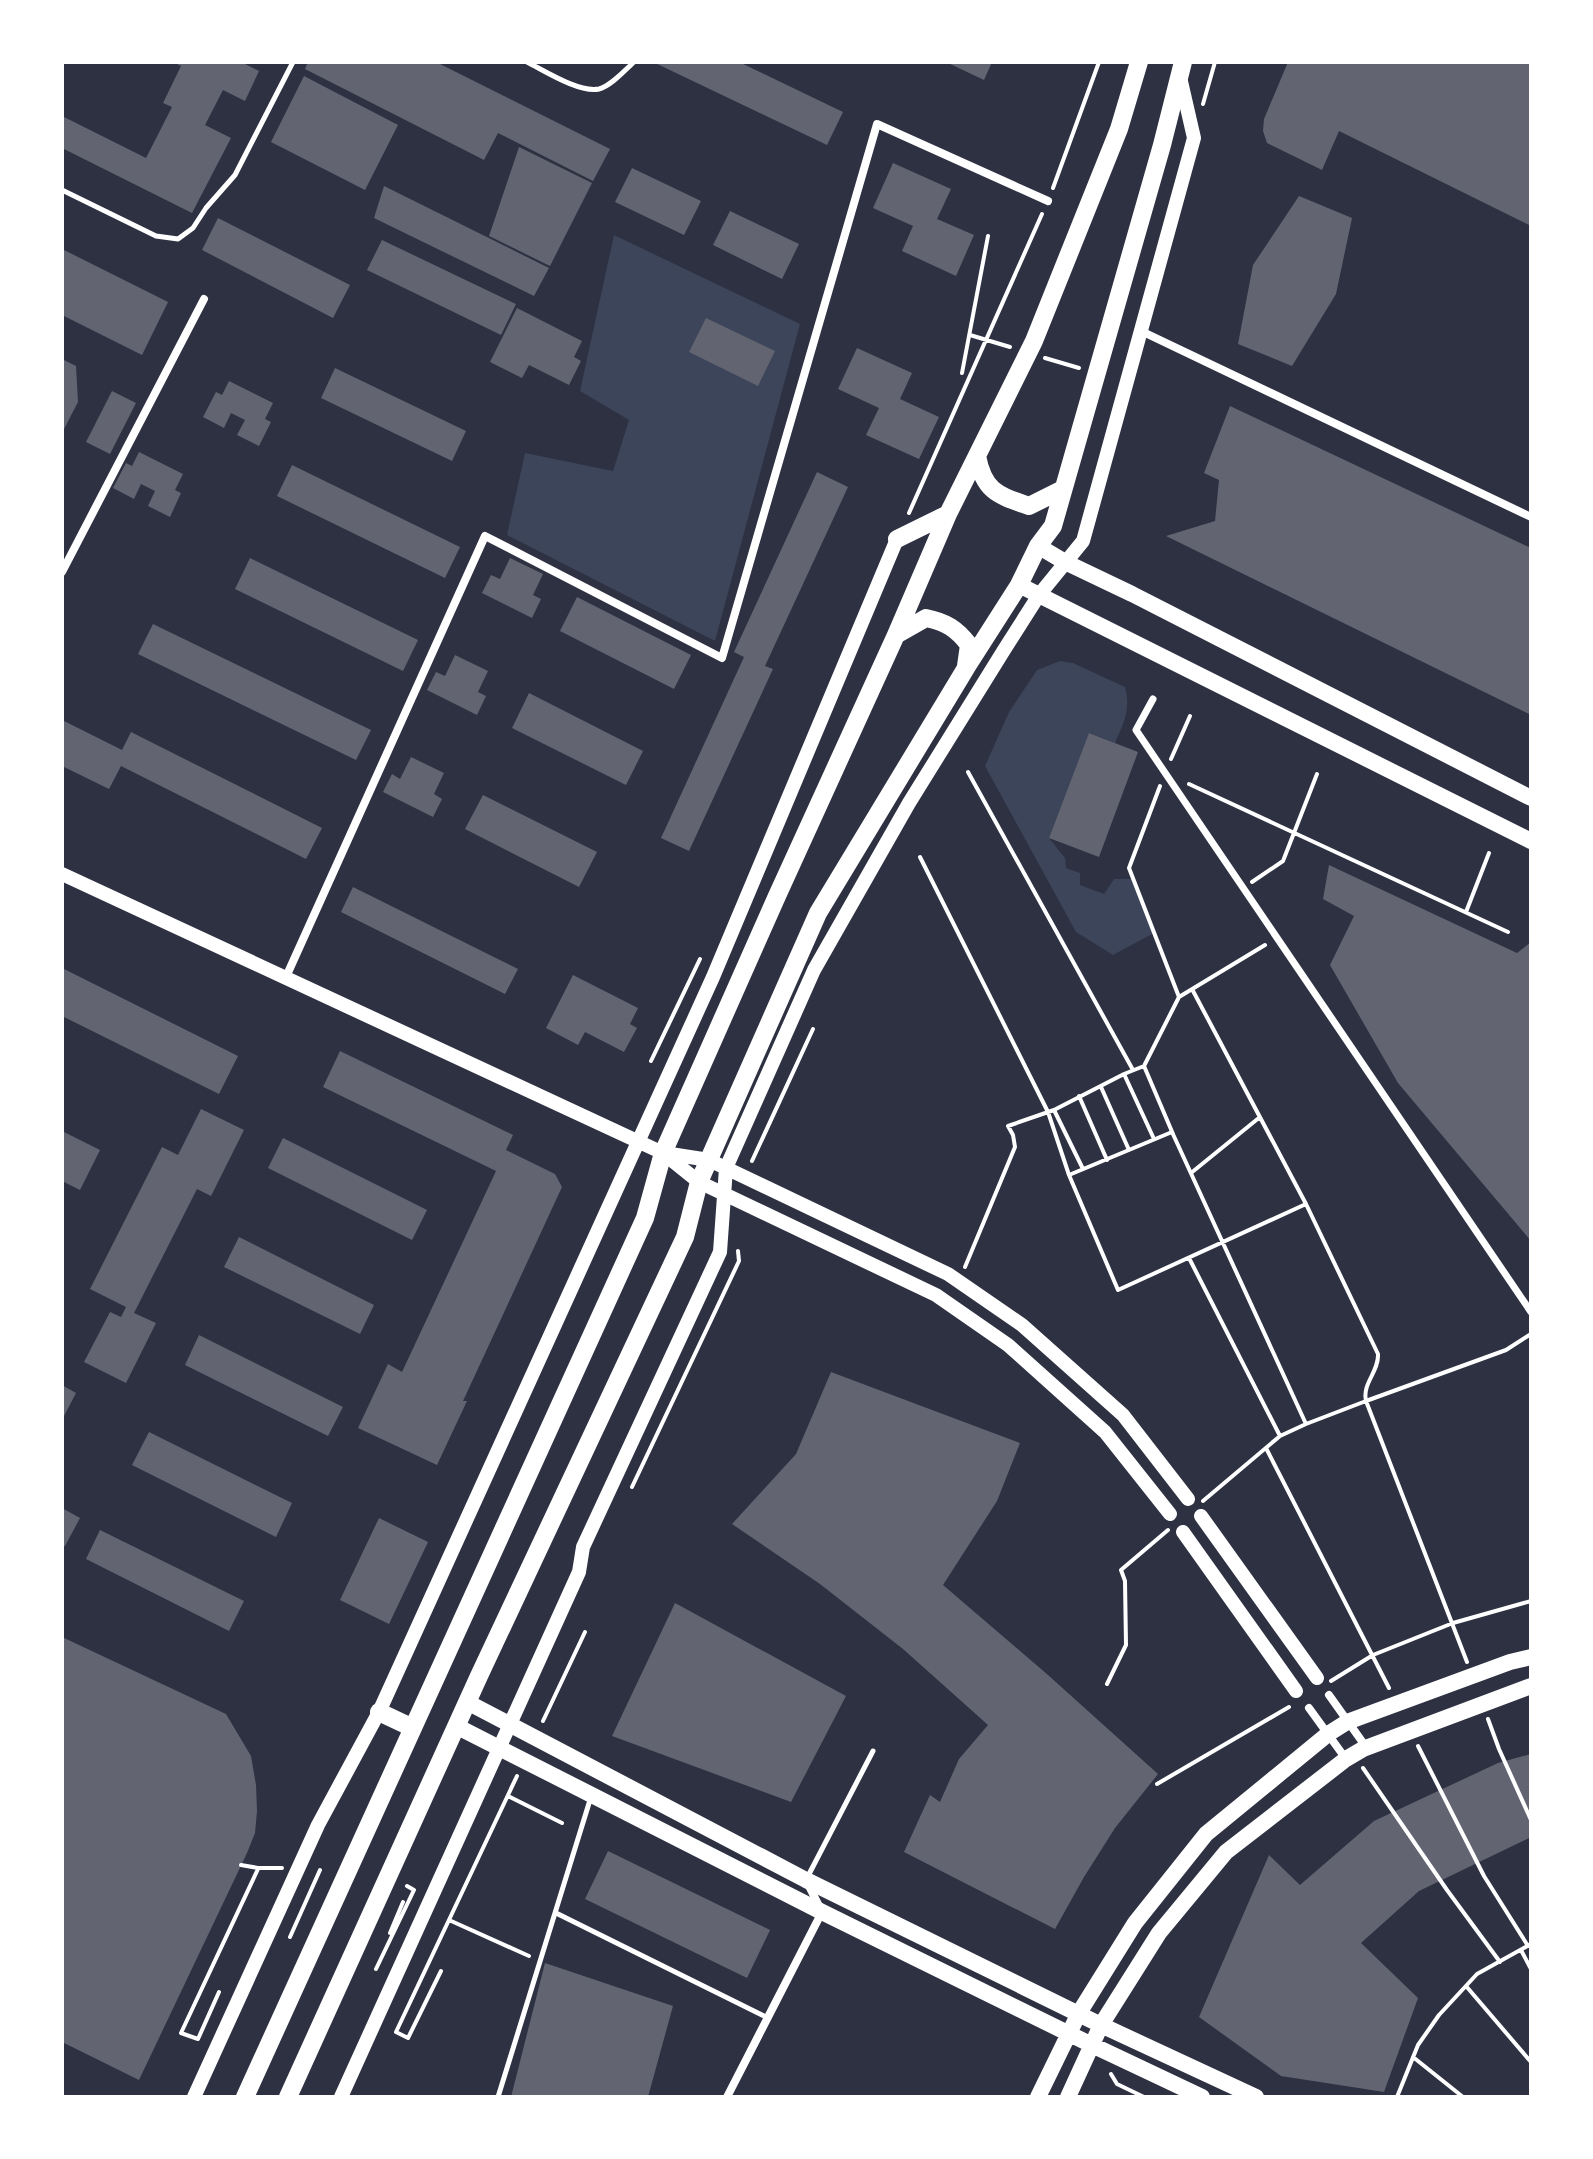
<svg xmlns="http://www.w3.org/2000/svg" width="1593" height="2159" font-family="Cabin,sans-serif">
  <rect width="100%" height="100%" fill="#2d3142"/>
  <path fill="#3c4559" d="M614,235L800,324L715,641L507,535L525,453L613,471L629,420L580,391Z
    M1060,661L1073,663L1125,687C1131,710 1124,722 1115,743L1090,733L1049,838L1065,858L1066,868L1080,873V885L1104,894L1114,879H1133L1154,933L1113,955L1076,932L985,766L1009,712L1037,670Z"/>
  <path fill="#626471" d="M173,62H241L259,71L245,101L223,90L205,125L231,138L192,213L62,148V116L146,158L172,107L163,103L181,66Z
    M308,62H436L610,149L593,181L498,133L484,160L305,69Z
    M653,62H739L843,112L827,145Z
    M946,62H992L984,80Z
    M1288,62H1531V226L1339,131L1322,170L1267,143L1263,131L1264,119Z
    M304,76L398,125L365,190L271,142Z
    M519,147L592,183L550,266L489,236Z
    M893,163L951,189L937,219L974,235L956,276L902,251L913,226L873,208Z
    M632,168L701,201L684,235L615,202Z
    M384,186L549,268L534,296L374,218Z
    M1299,196L1352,218L1336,294L1292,366L1238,344L1253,265Z
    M730,211L799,244L782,279L713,245Z
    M218,218L350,285L333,318L202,250Z
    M382,240L516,304L501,335L367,270Z
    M62,249L168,302L142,355L62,315Z
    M517,308L582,341L574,357L581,361L569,385L529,365L522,378L490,362Z
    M706,318L775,351L758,386L689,352Z
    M857,348L912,373L900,399L939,417L919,459L866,435L879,408L838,389Z
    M62,359L76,366L78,402L62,433Z
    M335,368L466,431L452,461L321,398Z
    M229,381L273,403L265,419L271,422L259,446L237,435L245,420L231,413L224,428L203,417L216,392L222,395Z
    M112,391L136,403L110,454L86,442Z
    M1230,406L1531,548V715L1166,536L1215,521L1219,480L1204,473Z
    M139,452L183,474L175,490L181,493L170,517L148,506L155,491L141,484L134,499L113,488L126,463L132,466Z
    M292,465L460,547L445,578L277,496Z
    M817,472L848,487L765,666L773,669L689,851L661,838L744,657L734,652Z
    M250,558L418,640L403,671L235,589Z
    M510,558L543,574L533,595L541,599L532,618L482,593L491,575L500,579Z
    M577,597L691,655L674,689L560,631Z
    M153,624L371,730L356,760L138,654Z
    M455,655L488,671L478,692L486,696L477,715L427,690L436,672L445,676Z
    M529,693L643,751L626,785L512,728Z
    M62,720L122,750L131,732L322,828L306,859L121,766L109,789L62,766Z
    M1089,733L1138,752L1099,857L1049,838Z
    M411,757L444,773L434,794L442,799L433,817L383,792L392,774L400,779Z
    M483,795L597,852L579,887L465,829Z
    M1329,865L1517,953L1531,942V1241L1398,1083L1330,965L1354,916L1323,899Z
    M353,887L518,969L505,994L341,912Z
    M62,968L238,1056L219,1094L62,1016Z
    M573,975L638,1008L630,1024L637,1028L624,1052L585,1032L578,1045L546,1028Z
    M340,1051L513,1135L506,1150L555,1174L562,1187L463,1401H467L437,1465L358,1428L388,1364L402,1372L496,1171L323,1087Z
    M201,1109L244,1130L211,1196L197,1189L134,1313L156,1323L126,1383L84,1362L110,1312L121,1317L126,1307L90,1289L162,1147L178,1155Z
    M62,1131L100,1150L80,1190L62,1181Z
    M283,1138L427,1210L412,1240L268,1168Z
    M239,1237L374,1305L360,1334L224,1267Z
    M199,1335L343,1407L328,1436L185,1365Z
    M831,1372L1020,1443L997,1501L943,1585L1048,1675L1158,1774L1115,1828L1084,1877L1055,1929L904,1852L930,1795L940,1802L959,1759L988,1725L903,1649L820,1584L732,1524L796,1454Z
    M62,1385L76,1393L62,1420Z
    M149,1432L292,1503L276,1537L132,1465Z
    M62,1508L80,1518L65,1546L62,1547Z
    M379,1518L428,1542L389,1624L340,1600Z
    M100,1530L244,1601L229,1631L86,1559Z
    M675,1603L846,1696L791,1802L612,1736Z
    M62,1637L226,1714L251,1756L256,1785L257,1811L255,1833L247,1853L139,2080L62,2042Z
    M1531,1754V1837L1419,1891L1361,1943L1418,1998L1384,2092L1281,2076L1199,2017L1269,1855L1300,1885L1374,1821L1498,1763Z
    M608,1851L770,1930L747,1978L585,1899Z
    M545,1963L673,2006L648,2097H511Z"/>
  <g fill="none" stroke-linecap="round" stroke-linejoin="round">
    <path stroke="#fff" stroke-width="4" d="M1203,104L1215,62
      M1053,188L1099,62
      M970,335L1010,347
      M1045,358L1079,368
      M962,373L988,236
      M909,513L1042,214
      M1171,759L1190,716
      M968,772L1133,1070
      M1189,784L1508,932
      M1160,786L1129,868L1179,997
      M920,857L1048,1112L1069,1175
      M1252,882L1283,861L1317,774
      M1466,912L1489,853
      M1192,989L1306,1204L1378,1354C1379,1372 1362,1383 1366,1401L1506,1350L1531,1334
      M651,1061L700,959
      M1144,1066L1173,1134
      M1124,1074L1154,1139
      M1101,1087L1129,1150
      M1079,1096L1107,1160
      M1054,1110L1083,1169
      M752,1161L813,1029
      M1191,1173L1260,1117
      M1306,1204L1118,1290L1069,1175L1172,1132L1306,1424L1366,1401L1467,1662
      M1189,1258L1280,1436
      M965,1267L1015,1147L1013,1135L1008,1126L1054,1110L1124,1074L1144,1066L1179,997L1265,945
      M1266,1448L1389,1688
      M632,1487L739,1261L738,1251
      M1203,1501L1280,1436L1306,1424
      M1331,1681L1373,1655L1453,1623L1531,1601
      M1107,1684L1126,1645L1125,1581L1121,1570L1168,1530
      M1488,1719L1499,1749L1531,1820
      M543,1721L585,1632
      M1418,1746L1484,1876L1528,1946
      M1363,1768L1447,1890L1500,1962
      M1157,1784L1289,1707
      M508,1796L562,1823
      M241,1865L258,1868H282
      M449,1920L529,1956
      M390,1933L403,1902
      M290,1937L320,1870
      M1521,1950L1531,1969
      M376,1969L414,1890L407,1886
      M441,1971L408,2038L396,2032L517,1776
      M1466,1986L1531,2062
      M219,1992L198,2039L181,2033L258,1869
      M1413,2057L1463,2097
      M1111,2074L1117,2084L1144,2097
      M1397,2097L1418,2045L1439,2015L1477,1974L1531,1944"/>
    <path stroke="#fff" stroke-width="5" d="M527,62C545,71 579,93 599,89C611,86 625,70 634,62
      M62,190L156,236L178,239L193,228L206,208L235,175L293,62
      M807,1878L873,1751
      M556,1913L768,2018
      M498,2097L590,1800"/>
    <path stroke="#fff" stroke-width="7" d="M1153,699L1136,730L1531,1312"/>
    <path stroke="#fff" stroke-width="8" d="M1141,331L1531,517
      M62,572L204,299
      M286,977L485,536L722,658L877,124L1048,201
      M1329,1695L1366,1747
      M1309,1708L1346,1759
      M727,2097L822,1912L808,1884"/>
    <path stroke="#fff" stroke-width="14" d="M62,874L663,1153L699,1182L936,1295L1008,1345L1105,1432L1170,1514
      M664,1153L709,1160L948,1274L1022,1325L1123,1415L1188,1499
      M1201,1516L1317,1678
      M1183,1532L1296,1691
      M194,2097L318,1825L379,1712L713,977L897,539
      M341,2097L579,1572L583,1547L720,1252L726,1168L814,970L909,803L1004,650L1039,595L1083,541L1194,138L1180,77"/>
    <path stroke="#fff" stroke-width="16" d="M1038,546L1065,562L1132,594L1531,798
      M1019,585L1531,841
      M467,1702L806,1880L1101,2025L1256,2097
      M456,1726L822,1912L1092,2045L1202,2097
      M1038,2097L1079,2013L1135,1923L1206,1834L1328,1734L1347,1722L1510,1662L1531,1657
      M1068,2097L1101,2025L1159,1933L1226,1852L1346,1759L1363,1749L1531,1686"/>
    <path stroke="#fff" stroke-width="18" d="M977,456C984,492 998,495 1029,506L1063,489
      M897,539L948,514
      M896,635L926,618C946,622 957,629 969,645L966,666
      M379,1712L413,1728
      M245,2097L645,1218L663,1153L777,896L896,635L948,514L1034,341L1119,129L1139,62
      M288,2097L479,1676L685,1237L699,1182L818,913L966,668L1019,585L1038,546L1053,526L1162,145L1183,62"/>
  </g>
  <rect width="1593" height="2159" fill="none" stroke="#ffffff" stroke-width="128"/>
</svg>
